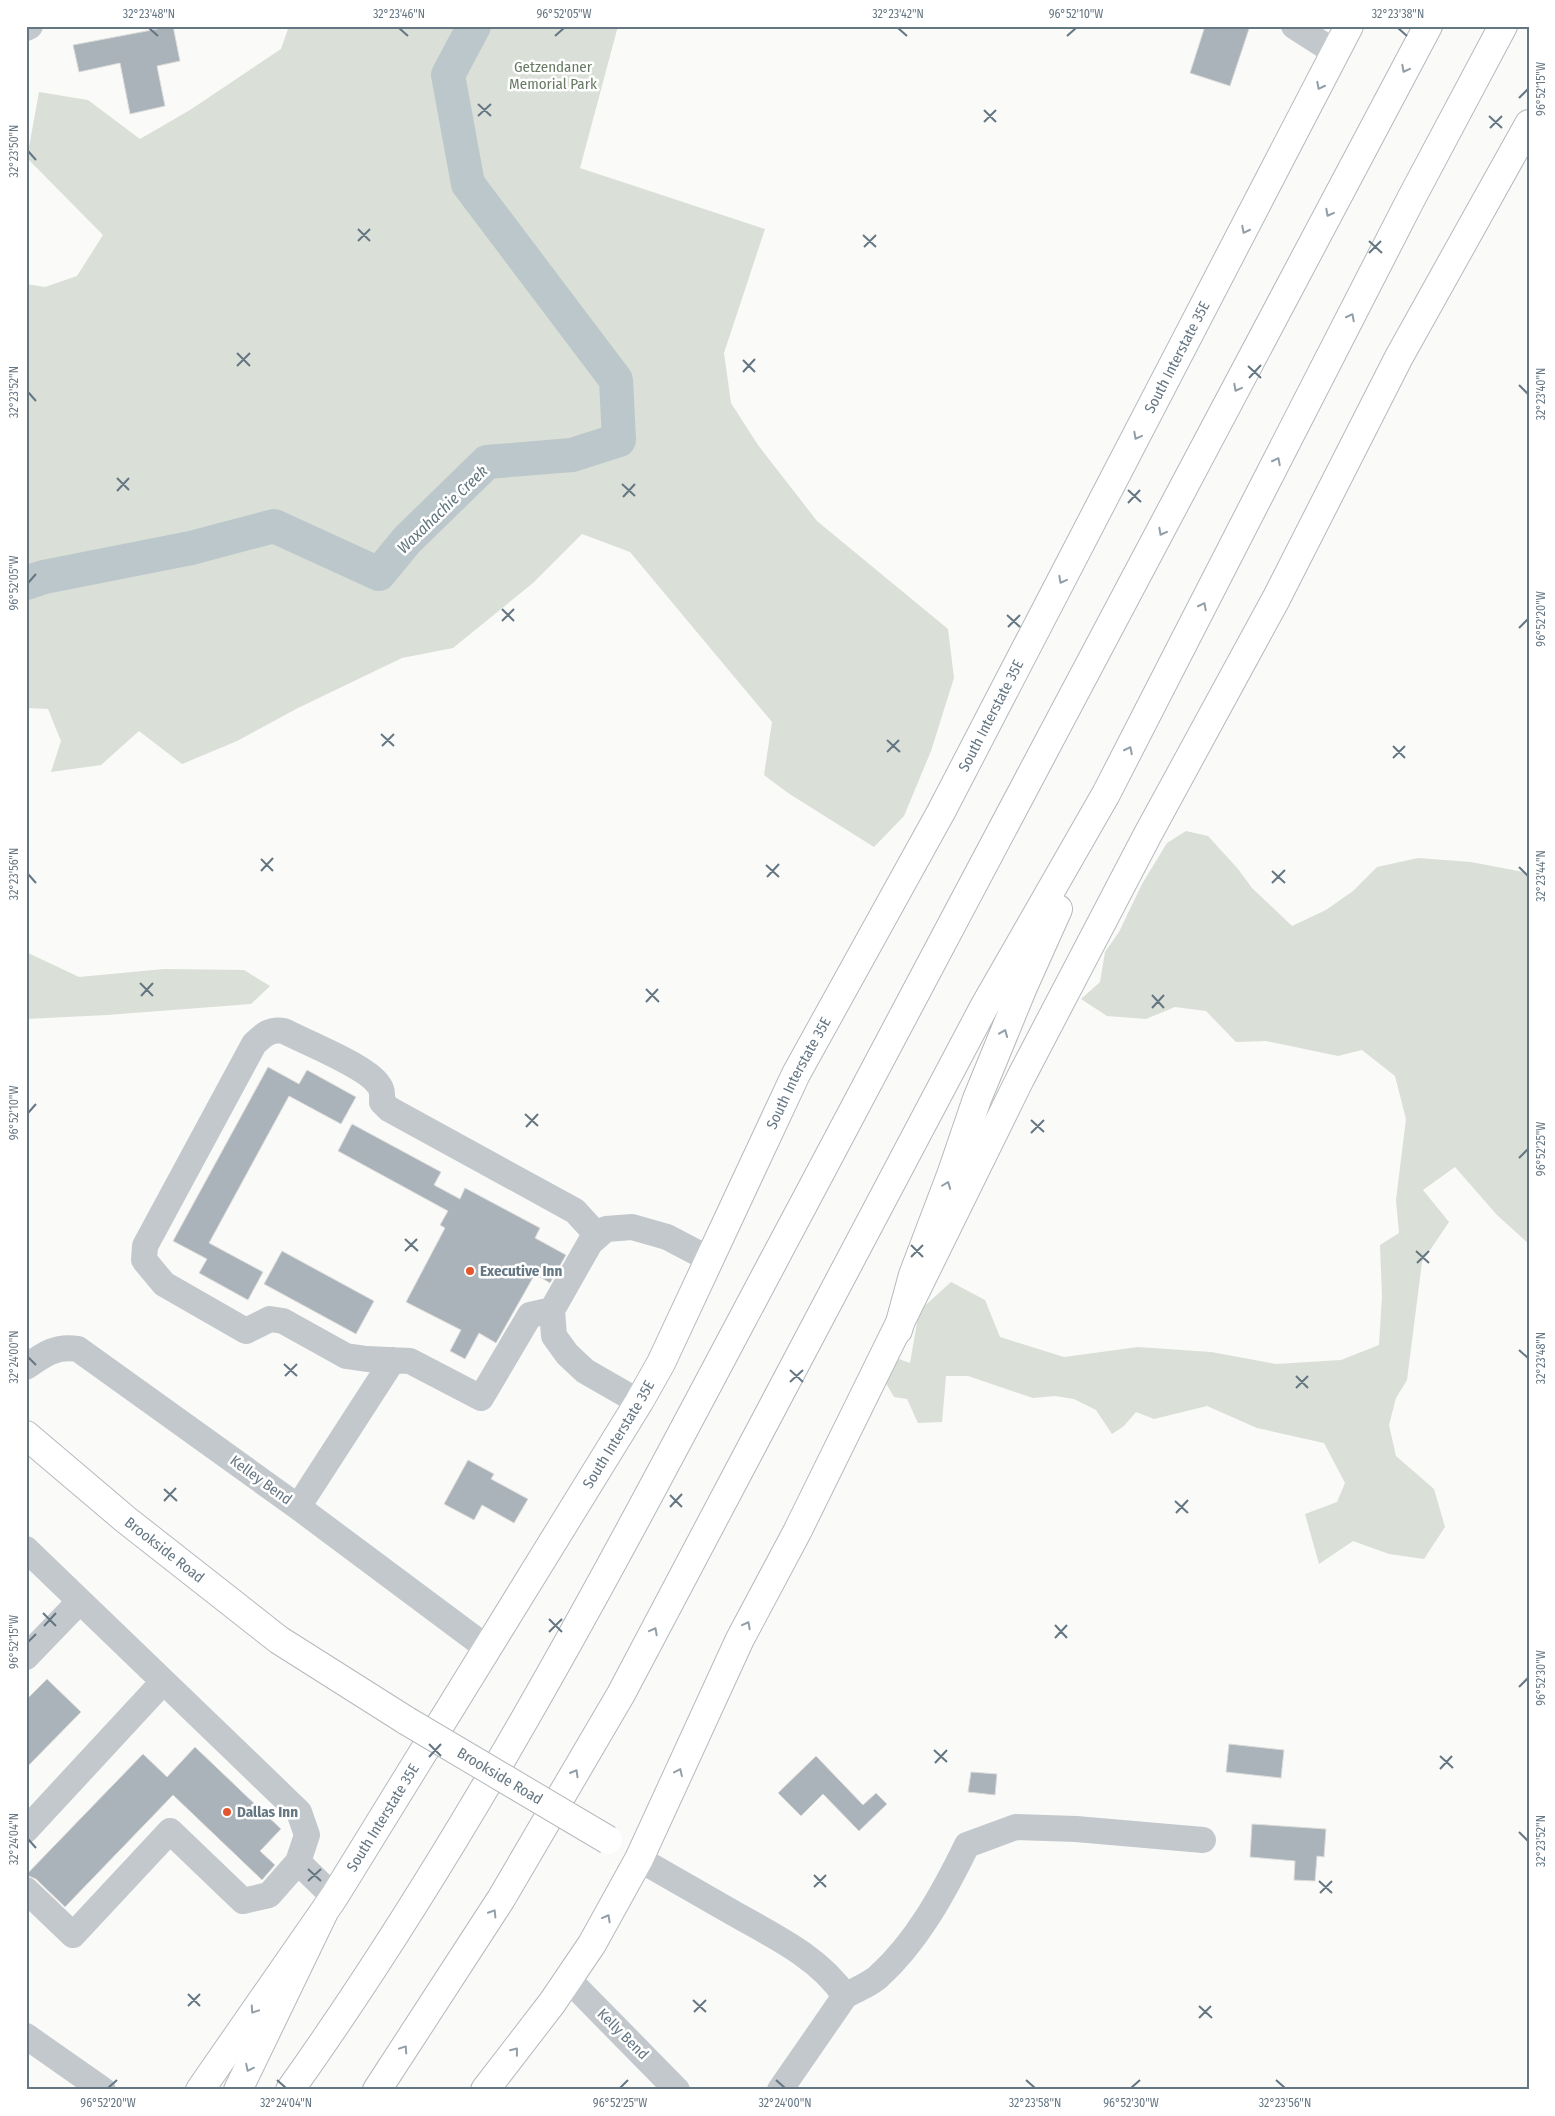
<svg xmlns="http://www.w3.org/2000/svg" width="1555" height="2116" font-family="'Fira Sans Condensed',sans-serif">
  <rect width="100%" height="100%" fill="#fafaf8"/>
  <path fill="#dadfd7" d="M289,26H618L580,168L765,229L724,353L731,403L758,445L817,521L948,629L954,678L931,751L904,816L874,847L788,793L764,775L772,722L630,552L582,534L533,583L453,648L402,658L298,708L237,741L182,764L139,731L101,765L51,772L61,741L48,709L26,708V284L45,287L77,276L103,235L27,158L39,92L88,100L140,139L190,110L281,49Z
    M1186,831L1208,836L1238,869L1252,888L1292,926L1326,910L1353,891L1377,867L1418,858L1471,862L1529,873V1244L1497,1215L1455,1167L1423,1190L1449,1222L1422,1262L1407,1380L1396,1398L1389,1425L1396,1456L1434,1489L1445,1527L1424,1559L1389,1554L1353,1541L1319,1564L1305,1514L1337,1502L1345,1483L1324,1443L1257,1428L1207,1406L1154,1419L1136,1412L1124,1426L1112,1434L1096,1410L1074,1399L1055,1396L1033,1398L968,1376H946L942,1422L918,1423L907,1399L894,1397L883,1378L896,1358L910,1363L919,1311L951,1282L985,1300L1000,1337L1064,1357L1138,1347L1211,1352L1276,1364L1341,1360L1379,1345L1382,1296L1380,1245L1399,1233L1396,1200L1406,1119L1395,1076L1362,1050L1338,1056L1266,1041L1236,1042L1206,1011L1175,1007L1146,1019L1107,1016L1081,999L1100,982L1105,952L1119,932L1142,884L1167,843Z
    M26,952L79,977L164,969L244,970L270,986L251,1004L107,1015L26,1019Z"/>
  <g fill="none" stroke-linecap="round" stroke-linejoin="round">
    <path stroke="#bbc7cb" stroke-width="34" d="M26,583L44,577L191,548L274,526L379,574L407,540L487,462L572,455L619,440L616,380L468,184L448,75L474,26"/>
  </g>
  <path fill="#aab3b9" stroke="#dcdcda" d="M173,26L180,61L157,66L165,106L130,114L120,63L79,72L73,45Z
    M1205,26H1250L1230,86L1190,73Z
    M268,1067L299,1084L307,1070L356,1097L341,1124L289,1096L209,1243L263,1272L248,1300L199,1273L207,1259L173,1241Z
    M352,1124L441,1172L434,1185L460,1199L465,1188L540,1228L535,1238L566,1255L550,1283L535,1274L496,1343L479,1333L465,1359L450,1351L461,1330L406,1302L445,1228L440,1225L448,1211L338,1151Z
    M282,1251L374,1301L356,1334L264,1284Z
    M468,1460L494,1474L491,1479L528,1499L514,1523L482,1505L474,1520L444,1504Z
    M47,1679L81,1712L26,1768V1700Z
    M1229,1744L1284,1750L1281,1778L1226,1772Z
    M195,1747L281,1829L260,1851L275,1865L262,1880L173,1795L65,1907L36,1879L26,1875L143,1754L167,1777Z
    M816,1756L863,1805L876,1793L887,1804L859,1831L823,1794L801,1816L778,1793Z
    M971,1772L997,1774L995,1795L968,1792Z
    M1252,1824L1326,1829L1324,1857L1317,1856L1315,1881L1294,1880L1295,1861L1250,1857Z"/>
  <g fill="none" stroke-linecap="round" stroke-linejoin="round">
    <defs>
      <g id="major">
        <path id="s1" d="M26,1435L125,1519L279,1640L407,1721"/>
        <path id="s2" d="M200,2090L334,1897L639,1402L661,1363L796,1074L941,812L1349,26"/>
        <path d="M485,2090L552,2003L592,1944L639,1859L740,1639L797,1532L1020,1079L1148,834L1276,599L1399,357L1529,124"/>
      </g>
      <path id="highway" d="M898,1330L913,1275L951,1175L977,1099L1023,987L1058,909
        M238,2090L323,1914
        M290,2090C487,1813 641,1509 801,1209C1011,816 1219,421 1428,26
        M377,2090L501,1899L621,1694L984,1007L1106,794L1412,197L1503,26"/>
    </defs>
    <use href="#major" stroke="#b5babe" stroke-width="30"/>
    <use href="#highway" stroke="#b4b9bd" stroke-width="30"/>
    <path stroke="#c3c8cc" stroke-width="26" d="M1294,26L1336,53
      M26,28L30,26
      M552,1310L530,1315L481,1398L410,1361L367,1359L346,1356L283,1321L270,1319L246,1331L164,1284L144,1260L145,1246L254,1044C264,1034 270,1029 284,1031C305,1042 366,1066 378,1084C383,1090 382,1095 382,1102L389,1109L575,1211L598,1236
      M26,1367C43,1355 56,1345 78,1349L298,1507L487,1648
      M639,1402L585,1371L567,1354L554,1336L552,1310L590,1243L606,1229L632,1227L667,1237L709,1259
      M298,1507L393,1360
      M26,1549L299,1812L307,1835L298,1862L334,1897
      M26,1657L80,1601
      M26,1830L163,1682
      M639,1859C671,1877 703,1896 735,1914C774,1936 820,1958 845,1996L780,2090
      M26,1890L73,1935L170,1831L243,1901L269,1895L298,1862
      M568,1979L677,2090
      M845,1996C855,1990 869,1985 878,1977C917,1942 944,1892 967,1845L1016,1827L1076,1829L1203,1840
      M26,2036L103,2090"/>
    <use href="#major" stroke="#fff" stroke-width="28"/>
    <use href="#highway" stroke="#fff" stroke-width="28"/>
    <defs>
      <g id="major-bridge">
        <path id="s3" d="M407,1721L608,1840"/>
      </g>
    </defs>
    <use href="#major-bridge" stroke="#b5babe" stroke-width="30" stroke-linecap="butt"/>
    <use href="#major-bridge" stroke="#fff" stroke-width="28"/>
  </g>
  <defs><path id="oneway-chevron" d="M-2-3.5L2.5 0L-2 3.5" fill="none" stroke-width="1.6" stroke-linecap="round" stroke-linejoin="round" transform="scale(1.25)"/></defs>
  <g stroke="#939fa8">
    <use href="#oneway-chevron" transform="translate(1405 69) rotate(118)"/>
    <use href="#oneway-chevron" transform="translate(1320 86) rotate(117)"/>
    <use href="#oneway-chevron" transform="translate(1329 213) rotate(118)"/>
    <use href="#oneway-chevron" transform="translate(1245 230) rotate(117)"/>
    <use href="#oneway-chevron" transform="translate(1351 317) rotate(-63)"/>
    <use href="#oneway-chevron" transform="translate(1237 388) rotate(118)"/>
    <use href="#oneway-chevron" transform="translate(1137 436) rotate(118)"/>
    <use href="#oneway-chevron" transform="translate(1277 461) rotate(-63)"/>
    <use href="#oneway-chevron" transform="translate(1162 532) rotate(118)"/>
    <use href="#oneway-chevron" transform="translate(1062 580) rotate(118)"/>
    <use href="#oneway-chevron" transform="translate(1203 606) rotate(-63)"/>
    <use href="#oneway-chevron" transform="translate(1129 750) rotate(-63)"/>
    <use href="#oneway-chevron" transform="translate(1004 1033) rotate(-68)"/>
    <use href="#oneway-chevron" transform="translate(947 1185) rotate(-69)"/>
    <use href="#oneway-chevron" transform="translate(747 1625) rotate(-62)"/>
    <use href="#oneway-chevron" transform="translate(654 1631) rotate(-62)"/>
    <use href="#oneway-chevron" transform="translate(679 1772) rotate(-65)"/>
    <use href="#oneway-chevron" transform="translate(575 1773) rotate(-60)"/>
    <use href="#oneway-chevron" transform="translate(493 1913) rotate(-58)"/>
    <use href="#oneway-chevron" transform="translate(607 1918) rotate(-61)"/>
    <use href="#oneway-chevron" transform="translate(254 2010) rotate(124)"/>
    <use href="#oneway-chevron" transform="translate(404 2049) rotate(-56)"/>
    <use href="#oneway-chevron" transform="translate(515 2051) rotate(-52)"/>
    <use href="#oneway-chevron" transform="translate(249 2068) rotate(116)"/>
  </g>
  <path fill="none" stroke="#657683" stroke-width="2" d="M149,28L158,36M399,28L408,36M898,28L907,36M1398,28L1407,36M555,36L564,28M1067,36L1076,28M1519,98L1528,89M478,104L491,116M984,110L996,122M478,116L491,104M1489,116L1502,128M984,122L996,110M1490,128L1502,116M28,151L36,160M358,229L370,241M863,235L876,247M358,241L370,229M1369,241L1382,253M864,247L876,235M1369,253L1381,241M237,353L250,366M743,360L755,372M237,366L250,353M1248,366L1261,378M743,372L755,359M1249,378L1261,365M1519,385L1528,394M28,392L36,401M117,478L129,490M622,484L635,496M1128,490L1141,502M117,491L129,478M623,497L635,484M1128,503L1140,490M28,583L36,574M502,609L514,621M1007,615L1020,627M502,621L514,609M1008,627L1020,615M1519,628L1528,619M381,734L394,746M887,740L900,752M382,746L394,734M1393,746L1405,758M887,752L899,740M1393,758L1405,746M261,859L273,871M766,865L779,877M1519,867L1528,876M261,871L273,858M1272,871L1285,883M28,874L36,883M767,877L779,864M1272,883L1285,870M140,983L153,996M646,989L659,1002M1152,995L1164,1008M141,996L153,983M646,1002L658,989M1152,1008L1164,995M28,1113L36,1104M525,1114L538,1126M1031,1120L1044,1132M526,1127L538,1114M1031,1133L1044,1120M1519,1158L1528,1149M405,1239L418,1251M911,1245L923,1257M405,1251L417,1239M1416,1251L1429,1263M911,1257L923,1245M1417,1263L1429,1251M1519,1350L1528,1358M28,1357L36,1365M284,1364L297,1376M790,1370L803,1382M285,1376L297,1364M1296,1376L1308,1388M790,1382L803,1370M1296,1388L1308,1376M164,1489L177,1501M670,1495L682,1507M164,1501L176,1488M1175,1501L1188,1513M670,1507L682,1494M1176,1513L1188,1500M43,1613L56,1626M549,1619L562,1632M1055,1625L1067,1638M44,1626L56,1613M549,1632L562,1619M1055,1638L1067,1625M28,1642L36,1634M1519,1687L1528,1678M429,1744L441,1756M934,1750L947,1762M1440,1756L1453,1768M429,1757L441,1744M935,1763L947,1750M1440,1769L1452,1756M1519,1832L1528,1841M28,1839L36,1848M308,1869L321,1881M814,1875L826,1887M308,1881L321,1869M1319,1881L1332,1893M814,1887L826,1875M1320,1893L1332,1881M188,1994L200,2006M693,2000L706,2012M188,2006L200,1994M1199,2006L1212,2018M694,2012L706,2000M1199,2018L1211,2006M277,2080L286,2088M776,2080L785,2088M1026,2080L1035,2088M1276,2080L1285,2088M108,2088L117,2080M620,2088L628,2080M1131,2088L1140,2080"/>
  <g fill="#e4572e" stroke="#fff" stroke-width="2">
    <circle cx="470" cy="1271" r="5"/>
    <circle cx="227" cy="1812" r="5"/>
  </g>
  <g text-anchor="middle" stroke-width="5" stroke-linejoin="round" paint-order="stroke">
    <g font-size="15" fill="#687a64" stroke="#fff">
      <text x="553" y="72">Getzendaner<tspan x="553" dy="17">Memorial Park</tspan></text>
    </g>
    <g font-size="15" fill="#657683" stroke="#fff">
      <text dy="5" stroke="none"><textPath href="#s2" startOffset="1992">South Interstate 35E</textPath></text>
      <text dy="5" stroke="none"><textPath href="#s2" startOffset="1588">South Interstate 35E</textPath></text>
      <text dy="5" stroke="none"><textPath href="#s2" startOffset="1182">South Interstate 35E</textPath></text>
      <text dy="5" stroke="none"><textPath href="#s2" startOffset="778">South Interstate 35E</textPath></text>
      <text transform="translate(261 1480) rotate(36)" y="5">Kelley Bend</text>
      <text dy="5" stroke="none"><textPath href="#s1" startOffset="180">Brookside Road</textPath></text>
      <text dy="5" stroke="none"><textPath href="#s3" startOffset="108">Brookside Road</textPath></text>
      <text dy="5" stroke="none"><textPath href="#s2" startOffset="328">South Interstate 35E</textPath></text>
      <text transform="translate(623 2034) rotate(45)" y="5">Kelly Bend</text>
    </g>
    <g font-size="15" font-weight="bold" fill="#657683" stroke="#fff" text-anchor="start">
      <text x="480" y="1276">Executive Inn</text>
      <text x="237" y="1817">Dallas Inn</text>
    </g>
    <g font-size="16" font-style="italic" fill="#60757c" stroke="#fff">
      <text transform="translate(442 509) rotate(-44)" y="6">Waxahachie Creek</text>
    </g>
  </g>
  <rect width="1555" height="2116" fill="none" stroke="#ffffff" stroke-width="55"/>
  <rect x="28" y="28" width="1500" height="2060" fill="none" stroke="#657683" stroke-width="2"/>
  <g font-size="12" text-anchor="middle" fill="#657683">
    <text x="149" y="18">32°23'48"N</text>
    <text x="399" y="18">32°23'46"N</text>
    <text x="564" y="18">96°52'05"W</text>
    <text x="898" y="18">32°23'42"N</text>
    <text x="1076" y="18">96°52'10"W</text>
    <text x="1398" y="18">32°23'38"N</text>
    <text transform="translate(1541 89) rotate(-90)" y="4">96°52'15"W</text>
    <text transform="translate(14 151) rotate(-90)" y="4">32°23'50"N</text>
    <text transform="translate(14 392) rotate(-90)" y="4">32°23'52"N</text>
    <text transform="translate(1541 394) rotate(-90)" y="4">32°23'40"N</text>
    <text transform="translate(14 583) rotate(-90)" y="4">96°52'05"W</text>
    <text transform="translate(1541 619) rotate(-90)" y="4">96°52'20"W</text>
    <text transform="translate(14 874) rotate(-90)" y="4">32°23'56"N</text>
    <text transform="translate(1541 876) rotate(-90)" y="4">32°23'44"N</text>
    <text transform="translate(14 1113) rotate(-90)" y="4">96°52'10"W</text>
    <text transform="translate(1541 1149) rotate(-90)" y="4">96°52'25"W</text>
    <text transform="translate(14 1357) rotate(-90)" y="4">32°24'00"N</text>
    <text transform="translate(1541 1358) rotate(-90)" y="4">32°23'48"N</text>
    <text transform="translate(14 1642) rotate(-90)" y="4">96°52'15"W</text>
    <text transform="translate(1541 1678) rotate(-90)" y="4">96°52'30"W</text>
    <text transform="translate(14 1839) rotate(-90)" y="4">32°24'04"N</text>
    <text transform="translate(1541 1841) rotate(-90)" y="4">32°23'52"N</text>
    <text x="108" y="2107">96°52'20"W</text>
    <text x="286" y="2107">32°24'04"N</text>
    <text x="620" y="2107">96°52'25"W</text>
    <text x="785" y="2107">32°24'00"N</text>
    <text x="1035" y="2107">32°23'58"N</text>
    <text x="1131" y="2107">96°52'30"W</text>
    <text x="1285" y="2107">32°23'56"N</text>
  </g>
</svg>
